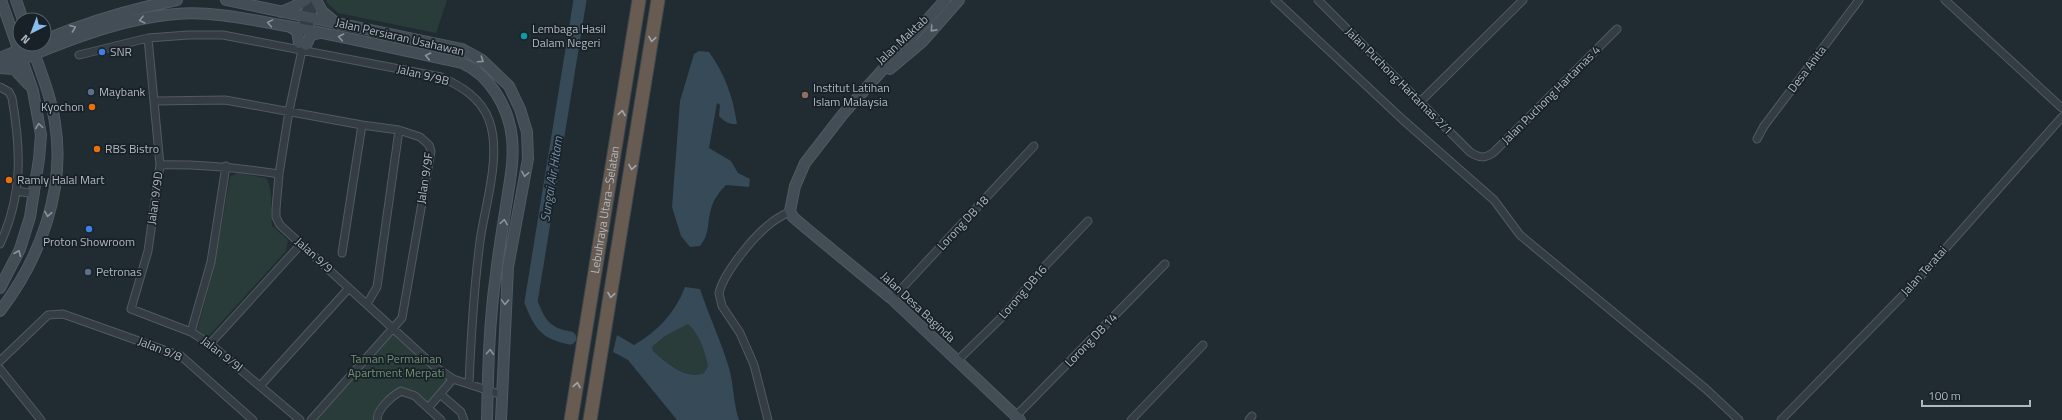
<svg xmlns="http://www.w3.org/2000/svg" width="2062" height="420" font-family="'Titillium Web',sans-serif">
  <rect width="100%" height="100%" fill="#212b32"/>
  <path fill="#293c39" d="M327,0H447L436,33L338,13L326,2Z
    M237,173L266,178C274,191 270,210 272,226L288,240L286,251L208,337L197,331L214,268L230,177Z
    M688,323C700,335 704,350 708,366L704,373C684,380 669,363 653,351L652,347L665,336Z
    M395,329L453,379L428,408L415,396L395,394L377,420H311Z"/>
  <path fill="#364a58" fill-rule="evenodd" d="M699,51L709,52C725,74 733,97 737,124C729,125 724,121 719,116L720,105L717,103L709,148L731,161L738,173L750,179L749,187L726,185C720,191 713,200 711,209C707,223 710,234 700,246L690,247L681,236L672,207L680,101L694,54Z
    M685,287L700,289C709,316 721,341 729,368C734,385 733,403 739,420H677L628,360L613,352L617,335L634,345C658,331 675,313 685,287ZM688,324C700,335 704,350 708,366L704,373C684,380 668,363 653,351L652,347L665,336Z"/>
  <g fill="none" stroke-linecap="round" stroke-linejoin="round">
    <path stroke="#364a58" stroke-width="13" d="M570,338C545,334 539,323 531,302L580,0"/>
    <defs>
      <path id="street" d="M1275,0L1402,119L1494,200L1520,235L1706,389L1739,420
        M1318,0L1470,152C1479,158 1485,159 1494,152L1617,29
        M1945,0L2062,108
        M301,33L308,0
        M308,33L315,0
        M148,38L160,165L148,251L131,309L191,332L210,344L300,420
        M304,47L302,50L289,111L279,174L276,209V217L280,225L434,366L453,379L502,395
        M79,55L148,38L188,35H223L441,77C461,86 481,98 489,120C502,155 485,205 480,241C474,288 471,336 469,384
        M0,87L9,92L12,98C21,150 23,195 0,244
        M155,101L225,100L362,125L399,130L420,137L429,145L431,151L402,318L311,420
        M1420,102L1523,0
        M1757,139L1764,126L1859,0
        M160,165C201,164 239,168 279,174
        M17,191L35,194
        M342,253L362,125
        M892,299L1034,146
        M367,304L377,287L399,130
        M191,332L211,262L226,166
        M210,344L301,244
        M0,361L48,315L63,314L181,356L253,420
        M957,361L1003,316L1046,265L1088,221
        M0,369L41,420
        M261,385L349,288
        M440,394L461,412L464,420
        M428,408L453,379
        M1016,416L1165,264
        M377,420C377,409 392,396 401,391L415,396L441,420
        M768,420L754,365L740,333L722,306L719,293C724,272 754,236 771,223C777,218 784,215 790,211
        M1131,420L1203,345
        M1249,420L1252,416
        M1781,420L1914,284L2062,117"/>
      <path id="secondary" d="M16,0L23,20
        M226,0L462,49L482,60L509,86L520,109L527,132L528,159L508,267L501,420
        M316,0L322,11L335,22
        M945,0L843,114L805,163L795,186L790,211L793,217L807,229L892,299L1020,420
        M281,12L293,7L306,0
        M290,27L297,31L299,43
        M44,40C88,22 130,9 177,0
        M306,45L311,35L320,33
        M0,58L24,48
        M0,68C56,45 116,19 176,14C211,11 247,19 281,25C342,36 402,50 462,63C490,75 509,108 512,138C514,157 511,175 508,193C504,220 499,247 496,274C489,322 488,372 487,420
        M1,68L14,69L28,84
        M890,69L922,42L959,0
        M0,288L20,249L30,217L39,159L41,135L33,91L1,0
        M0,311C40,259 66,189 55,123C51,96 40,70 31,44"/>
      <g id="highway">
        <path id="s1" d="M571,420L639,0"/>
        <path d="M590,420L658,0"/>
      </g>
    </defs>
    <use href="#street" stroke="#515a61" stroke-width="9"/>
    <use href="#secondary" stroke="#515a61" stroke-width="12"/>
    <use href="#highway" stroke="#3e474e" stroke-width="15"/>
    <use href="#street" stroke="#343d43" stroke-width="7"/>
    <use href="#secondary" stroke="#424d56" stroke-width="10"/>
    <use href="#highway" stroke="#685c52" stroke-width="13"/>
  </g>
  <defs><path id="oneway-chevron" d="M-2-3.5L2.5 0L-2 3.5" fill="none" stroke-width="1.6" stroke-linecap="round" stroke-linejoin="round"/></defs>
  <g stroke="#88939b">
    <use href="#oneway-chevron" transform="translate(142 20) rotate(166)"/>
    <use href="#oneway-chevron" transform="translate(270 23) rotate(-170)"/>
    <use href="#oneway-chevron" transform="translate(73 28) rotate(-21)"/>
    <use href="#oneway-chevron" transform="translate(933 29) rotate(132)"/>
    <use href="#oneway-chevron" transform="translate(341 37) rotate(-168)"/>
    <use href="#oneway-chevron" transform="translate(428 56) rotate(-168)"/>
    <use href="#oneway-chevron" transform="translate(481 60) rotate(34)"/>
    <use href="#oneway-chevron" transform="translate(39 126) rotate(-98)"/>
    <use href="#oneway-chevron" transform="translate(525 174) rotate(101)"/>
    <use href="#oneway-chevron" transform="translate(48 214) rotate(100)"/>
    <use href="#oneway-chevron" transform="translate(504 222) rotate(-81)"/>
    <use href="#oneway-chevron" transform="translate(18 253) rotate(-67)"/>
    <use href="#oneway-chevron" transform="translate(505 302) rotate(92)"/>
    <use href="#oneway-chevron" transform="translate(490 352) rotate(-86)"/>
  </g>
  <g stroke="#a0a6aa">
    <use href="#oneway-chevron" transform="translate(652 39) rotate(99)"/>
    <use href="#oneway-chevron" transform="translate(622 113) rotate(-81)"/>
    <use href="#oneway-chevron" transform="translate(632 167) rotate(99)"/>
    <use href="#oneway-chevron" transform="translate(611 295) rotate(99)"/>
    <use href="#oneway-chevron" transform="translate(577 385) rotate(-80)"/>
  </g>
  <circle fill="#0f9aa8" stroke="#192128" stroke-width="1.5" cx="524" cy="36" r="4"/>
  <g fill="#3f7fe0" stroke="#192128" stroke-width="1.5">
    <circle cx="102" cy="52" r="4"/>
    <circle cx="89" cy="229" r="4"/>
  </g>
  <g fill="#5c6f8a" stroke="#192128" stroke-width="1.5">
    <circle cx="91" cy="92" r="4"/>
    <circle cx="88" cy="272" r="4"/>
  </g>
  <circle fill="#8d6e63" stroke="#192128" stroke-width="1.5" cx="805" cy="95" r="4"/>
  <g fill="#e8710a" stroke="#192128" stroke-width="1.5">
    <circle cx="92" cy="107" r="4"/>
    <circle cx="97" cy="149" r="4"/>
    <circle cx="9" cy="180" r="4"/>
  </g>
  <g text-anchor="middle" stroke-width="3.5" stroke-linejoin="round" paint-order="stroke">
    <g font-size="12" fill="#aeb8c0" stroke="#192128" text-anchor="start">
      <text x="532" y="33">Lembaga Hasil<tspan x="532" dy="14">Dalam Negeri</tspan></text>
      <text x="110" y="56">SNR</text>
      <text x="813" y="92">Institut Latihan<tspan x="813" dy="14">Islam Malaysia</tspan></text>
      <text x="99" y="96">Maybank</text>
      <text x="84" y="111" text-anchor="end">Kyochon</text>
      <text x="105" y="153">RBS Bistro</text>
      <text x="17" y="184">Ramly Halal Mart</text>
      <text x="89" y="246" text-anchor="middle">Proton Showroom</text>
      <text x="96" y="276">Petronas</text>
    </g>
    <g font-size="12" fill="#aeb8c0" stroke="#192128">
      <text transform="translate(400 37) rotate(13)" y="4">Jalan Persiaran Usahawan</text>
      <text transform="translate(902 40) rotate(-43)" y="4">Jalan Maktab</text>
      <text transform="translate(1807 69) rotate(-53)" y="4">Desa Anita</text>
      <text transform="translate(423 75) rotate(14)" y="4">Jalan 9/9B</text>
      <text transform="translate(1399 81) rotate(45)" y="4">Jalan Puchong Hartamas 2/1</text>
      <text transform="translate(1551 95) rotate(-45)" y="4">Jalan Puchong Hartamas 4</text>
      <text transform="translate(425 178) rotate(-81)" y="4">Jalan 9/9F</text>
      <text transform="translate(155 198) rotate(-82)" y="4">Jalan 9/9D</text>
      <text dy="4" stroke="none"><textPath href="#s1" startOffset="213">Lebuhraya Utara–Selatan</textPath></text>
      <text transform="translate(963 223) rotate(-47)" y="4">Lorong DB 18</text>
      <text transform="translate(314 255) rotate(42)" y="4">Jalan 9/9</text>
      <text transform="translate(1924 271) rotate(-48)" y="4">Jalan Teratai</text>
      <text transform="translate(1023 292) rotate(-49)" y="4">Lorong DB16</text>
      <text transform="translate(918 307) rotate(43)" y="4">Jalan Desa Baginda</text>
      <text transform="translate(1091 340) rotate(-46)" y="4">Lorong DB 14</text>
      <text transform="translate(160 349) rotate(22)" y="4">Jalan 9/8</text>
      <text transform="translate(222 354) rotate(38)" y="4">Jalan 9/9I</text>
    </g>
    <g font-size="12" fill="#709372" stroke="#192128">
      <text x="396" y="363">Taman Permainan<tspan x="396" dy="14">Apartment Merpati</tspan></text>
    </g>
    <g font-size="13" font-style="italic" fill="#718da1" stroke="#192128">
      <text transform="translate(551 179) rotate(-81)" y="5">Sungai Air Hitam</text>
    </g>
  </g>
  <g transform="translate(32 32) rotate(222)"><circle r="19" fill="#192128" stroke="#555d65"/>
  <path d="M0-3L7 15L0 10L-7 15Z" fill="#88beeb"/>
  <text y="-6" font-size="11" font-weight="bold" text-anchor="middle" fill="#aeb8c0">N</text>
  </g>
  <path d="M1922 400v6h108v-6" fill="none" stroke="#aeb8c0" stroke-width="2"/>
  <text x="1928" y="400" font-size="12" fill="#aeb8c0" stroke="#192128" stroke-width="3" paint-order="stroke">100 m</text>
</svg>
